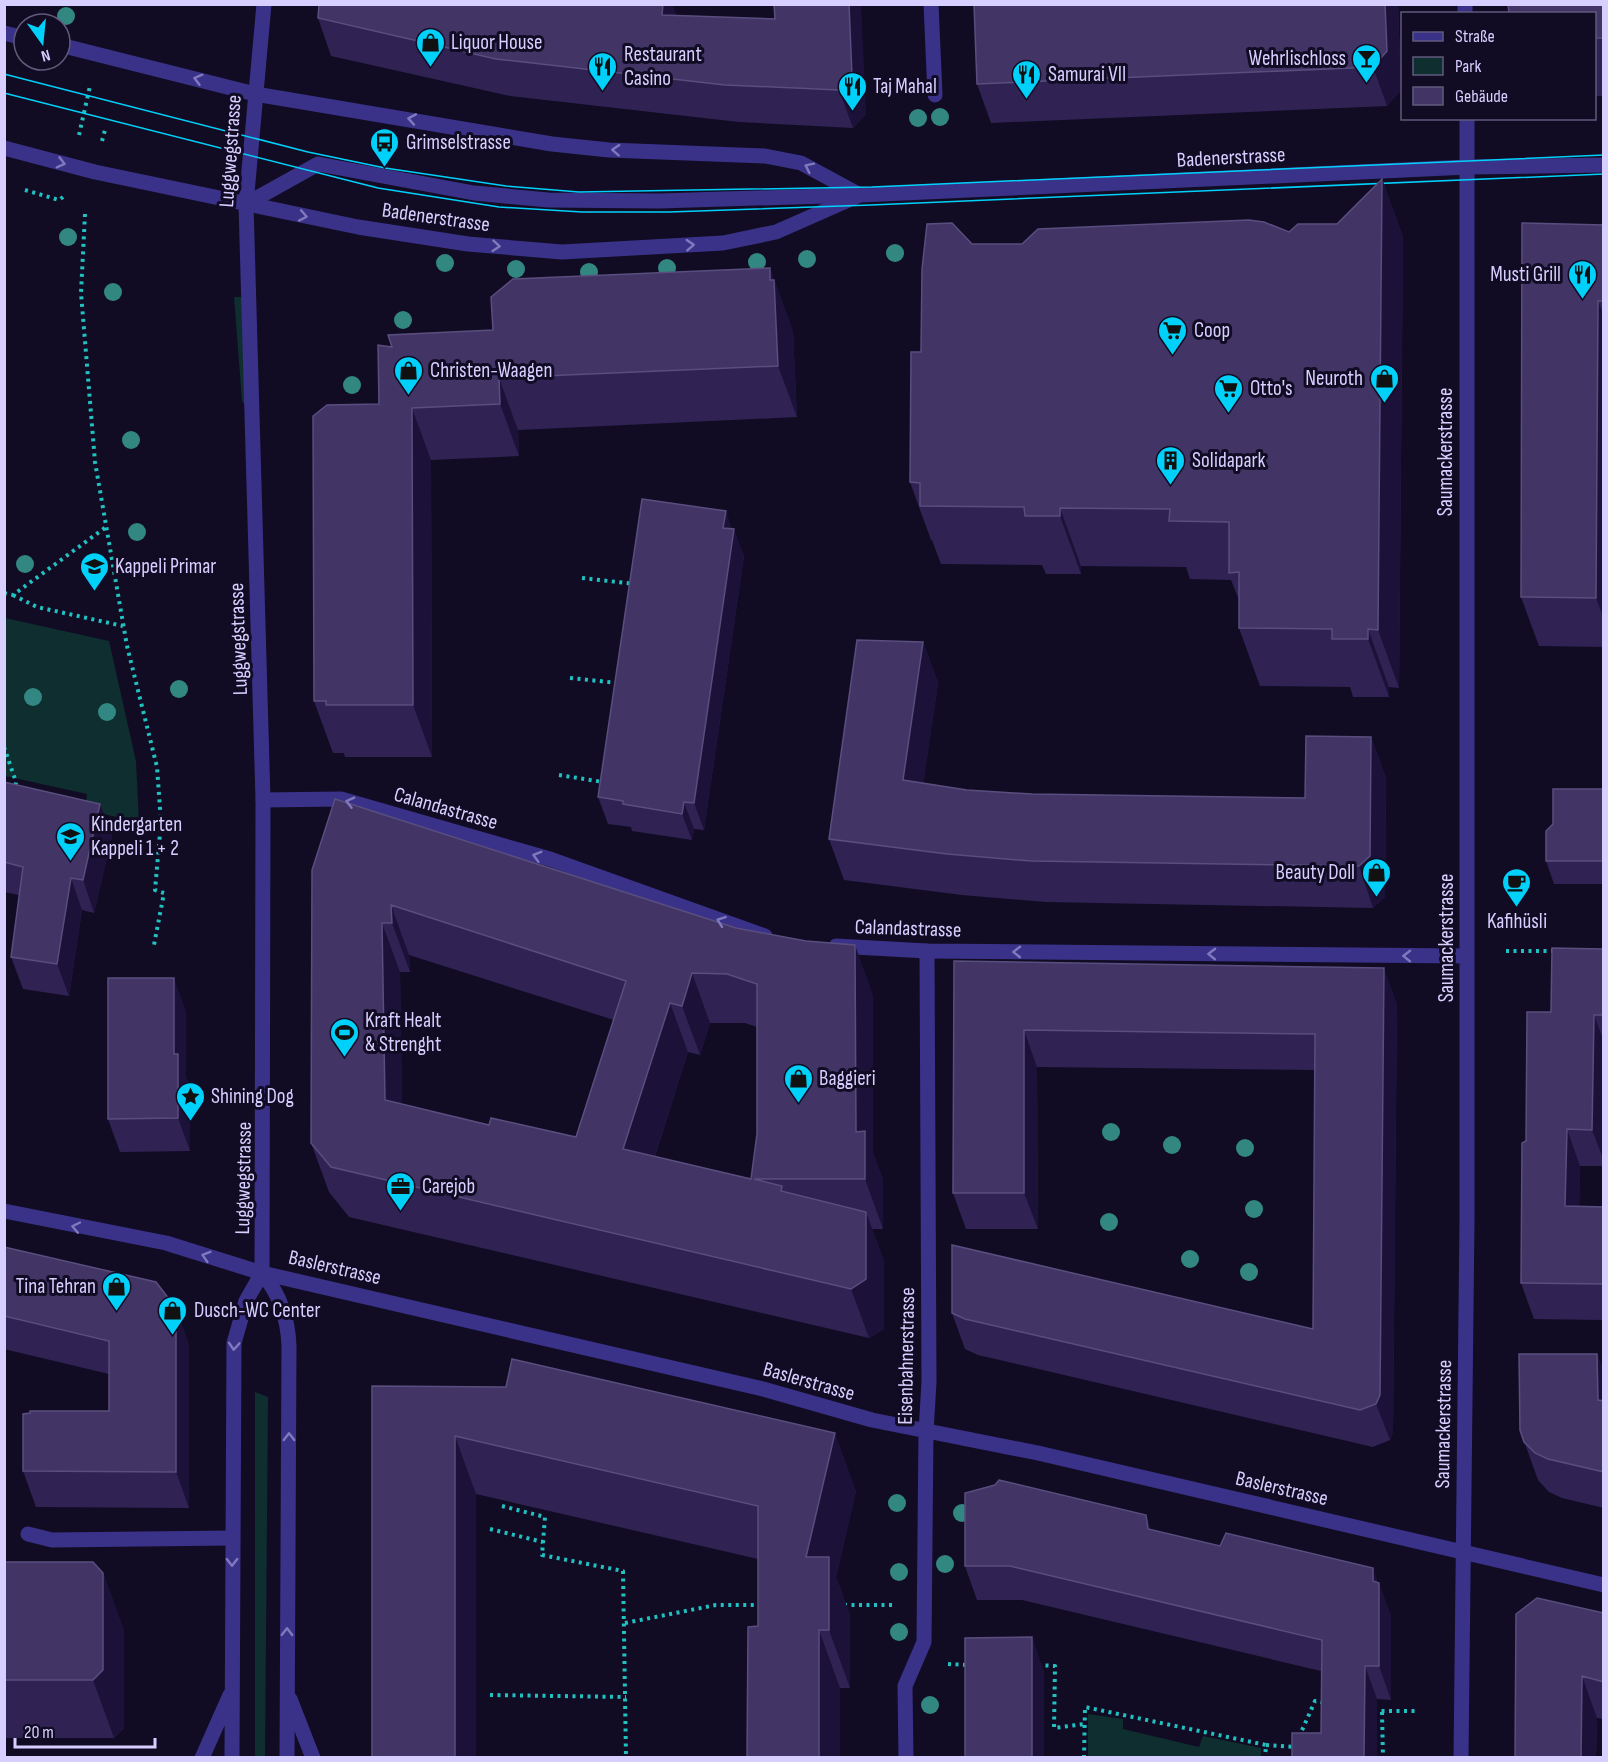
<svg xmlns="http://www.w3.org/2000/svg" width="1608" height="1762" font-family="'Sofia Sans Condensed',sans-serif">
  <rect width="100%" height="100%" fill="#110c24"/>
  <path fill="#0e2e2f" d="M234,297H247L249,411L242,401Z
    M5,618L109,641L136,761L139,822L85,810L87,794L5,776Z
    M255,1392L268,1397L265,1758L255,1757Z
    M1088,1714L1123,1719V1729L1199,1747L1203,1736L1261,1748V1757H1088Z"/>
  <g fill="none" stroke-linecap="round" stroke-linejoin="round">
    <path stroke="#21c0c1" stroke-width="4" stroke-dasharray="3 4.5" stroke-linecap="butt" d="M79,135L90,86
      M102,141L105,130
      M25,190L59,200L63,197
      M85,214L81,293L95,462L127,646L157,767L161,822L155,890L164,893L154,945
      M582,578L635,584
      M4,593L13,595L106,527
      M13,595L37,607L123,626
      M570,678L618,683
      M4,747L16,782L15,789
      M559,775L603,782
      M1506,951H1557
      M502,1506L545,1517L542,1555L623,1571L626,1758
      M490,1529L543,1542
      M844,1605H893
      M625,1623L716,1605H761
      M948,1664L968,1665
      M1038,1665L1055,1666L1054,1728L1084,1724
      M490,1695L626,1697
      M1374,1711H1418
      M1382,1712L1383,1758
      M1299,1737L1315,1701L1325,1703
      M1266,1745L1294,1747
      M1084,1758L1085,1707L1266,1745L1265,1758"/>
    <path stroke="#3a3288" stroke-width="15" d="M246,204L318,164L474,193L548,200L659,201L859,195
      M926,1432L929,1382L927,951
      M28,1534L52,1540L232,1538"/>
    <path stroke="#3a3288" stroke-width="15" d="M931,4L935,95
      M1465,4V14
      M263,800L341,799L550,859L765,936
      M836,946L927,951L1466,956
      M4,1211L166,1243L262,1273L763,1389L872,1420L1038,1453L1604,1585
      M906,1758L905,1686L924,1642L926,1432
      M1461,1758L1467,1220V118"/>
    <path stroke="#3a3288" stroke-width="15" d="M4,33L24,38
      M60,45L255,94L552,144L609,150L765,156L801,163L860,195
      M4,148L95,172L358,227L468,244L562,252L723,243L776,232L860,195L1468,167L1604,165
      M262,1273C280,1294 288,1319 289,1346L287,1758
      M290,1699L313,1758
      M202,1758L230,1695
      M232,1758L234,1343L246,1301L262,1273L263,800L246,204L264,4"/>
    <path stroke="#00d1fa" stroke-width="1.5" d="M4,74L308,152L385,168L506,186L579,192L872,187L1604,155
      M4,93L378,188L499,207L582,212H669L871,205L1604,174"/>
  </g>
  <g fill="#338782">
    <circle cx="66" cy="16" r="9"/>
    <circle cx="940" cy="117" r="9"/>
    <circle cx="918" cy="118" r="9"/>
    <circle cx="68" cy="237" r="9"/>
    <circle cx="895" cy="253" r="9"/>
    <circle cx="807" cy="259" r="9"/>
    <circle cx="757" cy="262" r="9"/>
    <circle cx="445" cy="263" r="9"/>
    <circle cx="667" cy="268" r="9"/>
    <circle cx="516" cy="269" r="9"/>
    <circle cx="589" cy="272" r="9"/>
    <circle cx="113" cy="292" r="9"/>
    <circle cx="403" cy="320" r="9"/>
    <circle cx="352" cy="385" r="9"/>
    <circle cx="131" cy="440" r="9"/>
    <circle cx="137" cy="532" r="9"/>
    <circle cx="25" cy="564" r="9"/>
    <circle cx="179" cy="689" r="9"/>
    <circle cx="33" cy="697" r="9"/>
    <circle cx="107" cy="712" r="9"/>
    <circle cx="1111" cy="1132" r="9"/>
    <circle cx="1172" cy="1145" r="9"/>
    <circle cx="1245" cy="1148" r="9"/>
    <circle cx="1254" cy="1209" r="9"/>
    <circle cx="1109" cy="1222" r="9"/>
    <circle cx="1190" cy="1259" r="9"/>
    <circle cx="1249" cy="1272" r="9"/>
    <circle cx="897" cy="1503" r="9"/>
    <circle cx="962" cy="1513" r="9"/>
    <circle cx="945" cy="1564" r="9"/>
    <circle cx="899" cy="1572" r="9"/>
    <circle cx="899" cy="1632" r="9"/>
    <circle cx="930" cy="1705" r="9"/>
  </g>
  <path fill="#302354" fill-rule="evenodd" d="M319,4H672L676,15L775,19L866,114L853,128L739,122L510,96L331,56L318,18Z
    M1398,4L1401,90L1387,106L991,123L977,84Z
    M1604,4V96H1594V14Z
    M1382,179L1403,237L1399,688L1389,687V697H1353L1350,687L1260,686L1239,628V600L1231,580L1190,579L1186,567L1081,566V574H1046L1042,565L941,564L932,540H931L910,482L921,352L972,244H1022L1289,232L1337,224Z
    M1604,225V647L1539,646L1521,597Z
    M770,268L793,332L797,417L518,430L519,456L431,460L432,757H345L344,753H333L314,701L392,347L493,330Z
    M732,529L744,556L704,830L694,829L692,840L632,831L631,827L608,824L598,797Z
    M923,642L938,683L923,784L967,790L1032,794L1305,798L1371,737L1386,778L1385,897L1373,908L1046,902L962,895L844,880L829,839Z
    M4,782L100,804L112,836L94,913L82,910L69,996L23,989L11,957L19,895L4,892Z
    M1604,789V884H1554L1546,861Z
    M312,870L873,995V1153L883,1180V1229H872L884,1261V1329L869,1338L349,1217L329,1192L311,1143ZM409,955L614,1020L576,1137L489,1125L402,1104L400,972H410ZM710,1023H745L757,1027V1134L751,1179L655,1156L688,1052L700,1055Z
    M1604,949V1166H1580L1579,1207H1604V1320L1534,1319L1521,1283L1526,1141L1551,1012Z
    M954,961L1397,1004L1393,1431L1390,1440L1373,1447L978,1355L965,1349L952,1313L1313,1329L1315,1070L1037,1067L1038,1229H966L953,1193Z
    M186,1011V1077L190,1088V1151L120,1152L108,1119Z
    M4,1247L189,1344V1508L36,1507L23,1471L30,1413L109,1411V1374L4,1349Z
    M1597,1354L1604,1372V1508L1562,1498L1549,1492L1538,1480L1520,1430Z
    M372,1386L856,1491L836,1577L850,1615V1688H840V1758H747L758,1626V1559L476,1494Z
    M1146,1515L1151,1530L1378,1582L1391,1616V1700L1377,1699L1321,1733V1671L1022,1600H977L965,1566Z
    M4,1562L103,1573L124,1631V1728L114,1738H4Z
    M1604,1613V1719L1597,1718L1596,1758H1515Z"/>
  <path fill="#1c1239" d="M663,4H672L679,23L662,15Z
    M849,4H861L866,114L853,128L839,90Z
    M1385,4H1398L1401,90L1387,106L1373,67Z
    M1382,179L1403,237L1399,688L1378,630Z
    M770,268L793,332L797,417L778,366Z
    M1598,301L1604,315V619L1596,598Z
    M499,378L518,430L519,456L500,404Z
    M412,408L431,460L432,757L413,705Z
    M1060,508L1081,566V574L1060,516Z
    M726,511L733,532L734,529L744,556L704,830L694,803Z
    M1368,629L1389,687V697L1368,639Z
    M923,642L938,683L918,822L903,780Z
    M1371,737L1386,778L1385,897L1373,908L1359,866Z
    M684,802L694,829L692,840L682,814Z
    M100,804L112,836L94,913L83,880Z
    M71,878L82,910L69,996L57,964Z
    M391,905L409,955L410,972L392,923Z
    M382,923L400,972L403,1149L385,1100Z
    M855,945L873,995V1153L883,1180V1229L865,1179L856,1132Z
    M1384,968L1397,1004L1393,1431L1390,1440L1376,1404Z
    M692,973L710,1023L700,1055L682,1006Z
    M174,978L186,1011V1077L190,1088V1151L178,1118L174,1054Z
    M670,1003L688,1052L641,1198L623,1149Z
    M1594,1015L1604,1042V1161L1592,1130Z
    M1024,1030L1037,1067L1038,1229L1024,1193Z
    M1567,1129L1580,1166L1579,1242L1565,1206Z
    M866,1212L884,1261V1329L869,1338L851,1289Z
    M176,1308L189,1344V1508L176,1472Z
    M1597,1354L1604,1372V1415L1598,1400Z
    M835,1433L856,1491L836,1577L850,1615V1688L829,1630L806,1557Z
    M455,1436L476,1494V1758H455Z
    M1146,1515L1158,1548L1148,1529Z
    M1373,1568L1379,1586V1583L1391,1616V1700L1379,1666L1373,1581Z
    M103,1573L124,1631V1728L114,1738L93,1680Z
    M819,1630L840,1688V1758H819Z
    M1032,1637L1044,1671V1758H1032Z
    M1365,1666L1377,1699V1758H1364Z
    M1582,1676L1597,1718L1596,1758H1581Z"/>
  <path fill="#423566" stroke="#594e7e" stroke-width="1.5" fill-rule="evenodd" d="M319,4H663L662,15L775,19L774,4H849L852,76L839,90L725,85L496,59L318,18Z
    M974,4H1385L1387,51L1373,67L977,84Z
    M1508,4H1604V38H1594V14H1509Z
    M1382,179L1378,630L1368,629V639H1332V629L1239,628V572L1229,573V522L1169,521L1170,509L1060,508V516H1025L1024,507L920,506V483L910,482L911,352H921L922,269L927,224L952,223L972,244H1022L1038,229L1249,220L1264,222L1289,232L1298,224H1337Z
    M1522,223L1604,225V301H1598L1596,598L1521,597Z
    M770,268V280H774L778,366L499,378L500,404L412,408L413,705H326V701H314L313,416L327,405L379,404L378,345L392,347L388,335L493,330L491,297L513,279Z
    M642,499L726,511L723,528L734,529L694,803L684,802L682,814L623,804V801L598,797Z
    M857,640L923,642L903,780L967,790L1032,794L1305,798L1306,736L1371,737L1370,856L1359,866L1031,861L947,854L829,839Z
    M4,782L100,804L83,880L71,878L57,964L11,957L23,867L4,862Z
    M1553,789H1604V861H1546V831L1553,824Z
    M335,799L736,928L806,941L855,945L856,1132L865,1131V1179H754L782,1186L781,1191L866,1212V1279L851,1289L331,1167L311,1143L312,870ZM391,905L626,981L576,1137L491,1118L489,1125L385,1100L382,923H392ZM692,973L727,974L757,984V1134L751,1179L623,1149L670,1003L682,1006Z
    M1552,948L1604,949V1015H1594L1592,1130L1567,1129L1565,1206L1604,1207V1284L1521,1283L1522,1143L1526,1141L1527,1012H1551Z
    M954,961L1384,968L1380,1395L1376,1404L1360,1410L965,1319L952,1313V1245L1313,1329L1315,1034L1024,1030V1193H953Z
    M108,978H174V1054H178V1118L108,1119Z
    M4,1247L156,1282L176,1308V1472L23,1471V1414L30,1413V1411H109V1341L4,1316Z
    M1519,1354H1597L1598,1400L1604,1401V1472L1548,1459L1535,1453L1524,1442L1520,1430Z
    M512,1359L835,1433L806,1557H829V1630H819V1758H747L748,1627L758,1626V1506L455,1436V1758H372V1386L506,1387Z
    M999,1480L1146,1515L1148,1529L1220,1546L1226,1533L1373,1568V1581L1379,1583V1666H1365L1364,1758H1292V1733H1321L1322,1640L1010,1566H965V1493L995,1485Z
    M4,1562H93L103,1573V1670L93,1680H4Z
    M1537,1598L1604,1613V1682L1582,1676L1581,1758H1515L1516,1614Z
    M1032,1637V1758H965V1638Z"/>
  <defs><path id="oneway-chevron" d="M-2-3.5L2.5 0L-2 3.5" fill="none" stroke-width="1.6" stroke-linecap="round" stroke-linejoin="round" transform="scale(1.5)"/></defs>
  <g stroke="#8179be">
    <use href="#oneway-chevron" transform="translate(198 79) rotate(-165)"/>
    <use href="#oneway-chevron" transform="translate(412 119) rotate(-170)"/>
    <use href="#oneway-chevron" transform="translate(616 150) rotate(-177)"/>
    <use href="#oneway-chevron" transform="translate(61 163) rotate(15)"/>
    <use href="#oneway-chevron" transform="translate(809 167) rotate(-154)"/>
    <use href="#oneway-chevron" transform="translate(303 216) rotate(11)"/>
    <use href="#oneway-chevron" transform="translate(690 245) rotate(-3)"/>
    <use href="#oneway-chevron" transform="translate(496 246) rotate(5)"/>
    <use href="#oneway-chevron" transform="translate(350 802) rotate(-165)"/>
    <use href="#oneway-chevron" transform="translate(537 856) rotate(-164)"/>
    <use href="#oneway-chevron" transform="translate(721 921) rotate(-160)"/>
    <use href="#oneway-chevron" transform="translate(1017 952) rotate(-179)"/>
    <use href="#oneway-chevron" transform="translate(1212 954) rotate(-179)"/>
    <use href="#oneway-chevron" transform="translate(1407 956) rotate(-179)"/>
    <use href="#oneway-chevron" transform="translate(76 1227) rotate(-168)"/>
    <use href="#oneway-chevron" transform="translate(206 1256) rotate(-163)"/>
    <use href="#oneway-chevron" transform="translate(234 1346) rotate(94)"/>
    <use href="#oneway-chevron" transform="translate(289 1437) rotate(-90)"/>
    <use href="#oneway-chevron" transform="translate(232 1562) rotate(90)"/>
    <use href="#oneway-chevron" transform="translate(287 1632) rotate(-89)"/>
  </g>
  <defs>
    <symbol id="shop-pin" viewBox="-11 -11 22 30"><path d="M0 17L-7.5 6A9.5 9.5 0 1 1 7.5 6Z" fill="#00d1fa" stroke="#110c24"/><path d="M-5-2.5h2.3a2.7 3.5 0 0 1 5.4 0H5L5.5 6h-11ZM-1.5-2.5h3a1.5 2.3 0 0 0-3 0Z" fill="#111"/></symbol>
    <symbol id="bar-pin" viewBox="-11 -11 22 30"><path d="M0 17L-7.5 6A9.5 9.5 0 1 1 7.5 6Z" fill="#00d1fa" stroke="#110c24"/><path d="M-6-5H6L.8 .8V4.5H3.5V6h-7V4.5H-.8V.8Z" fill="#111"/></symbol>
    <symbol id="restaurant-pin" viewBox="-11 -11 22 30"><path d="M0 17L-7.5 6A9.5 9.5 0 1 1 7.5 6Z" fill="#00d1fa" stroke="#110c24"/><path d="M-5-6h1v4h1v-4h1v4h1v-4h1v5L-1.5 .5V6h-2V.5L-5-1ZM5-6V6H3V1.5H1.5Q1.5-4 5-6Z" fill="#111"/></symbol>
    <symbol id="bus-pin" viewBox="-11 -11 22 30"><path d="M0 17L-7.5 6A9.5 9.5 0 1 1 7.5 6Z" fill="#00d1fa" stroke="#110c24"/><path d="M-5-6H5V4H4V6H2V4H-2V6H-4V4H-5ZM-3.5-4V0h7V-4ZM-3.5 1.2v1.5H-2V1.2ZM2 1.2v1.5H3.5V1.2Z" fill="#111"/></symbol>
    <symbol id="supermarket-pin" viewBox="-11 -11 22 30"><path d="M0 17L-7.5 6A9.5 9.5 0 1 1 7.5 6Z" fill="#00d1fa" stroke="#110c24"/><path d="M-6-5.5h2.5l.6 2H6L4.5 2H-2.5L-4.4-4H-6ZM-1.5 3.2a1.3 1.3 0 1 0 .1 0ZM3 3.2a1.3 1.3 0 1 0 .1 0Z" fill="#111"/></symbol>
    <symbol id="building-pin" viewBox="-11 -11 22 30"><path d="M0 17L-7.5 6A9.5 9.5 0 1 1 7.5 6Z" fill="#00d1fa" stroke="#110c24"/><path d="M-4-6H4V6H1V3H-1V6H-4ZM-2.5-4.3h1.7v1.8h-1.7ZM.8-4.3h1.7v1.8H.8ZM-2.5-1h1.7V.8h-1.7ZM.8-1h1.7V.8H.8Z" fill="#111"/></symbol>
    <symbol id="school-pin" viewBox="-11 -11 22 30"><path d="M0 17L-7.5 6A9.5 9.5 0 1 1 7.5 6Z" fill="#00d1fa" stroke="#110c24"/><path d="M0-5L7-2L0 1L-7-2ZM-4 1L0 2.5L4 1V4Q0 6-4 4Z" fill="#111"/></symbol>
    <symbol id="cafe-pin" viewBox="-11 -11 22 30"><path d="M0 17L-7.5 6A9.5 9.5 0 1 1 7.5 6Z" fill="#00d1fa" stroke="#110c24"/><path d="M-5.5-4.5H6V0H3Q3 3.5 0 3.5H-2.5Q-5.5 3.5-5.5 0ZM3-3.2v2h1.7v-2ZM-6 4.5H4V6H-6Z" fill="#111"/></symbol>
    <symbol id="stadium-pin" viewBox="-11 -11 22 30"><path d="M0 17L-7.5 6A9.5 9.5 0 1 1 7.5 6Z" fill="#00d1fa" stroke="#110c24"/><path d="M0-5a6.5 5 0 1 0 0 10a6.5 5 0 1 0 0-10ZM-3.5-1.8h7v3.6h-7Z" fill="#111"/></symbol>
    <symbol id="sight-pin" viewBox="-11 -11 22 30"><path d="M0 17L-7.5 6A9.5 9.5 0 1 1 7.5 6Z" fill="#00d1fa" stroke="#110c24"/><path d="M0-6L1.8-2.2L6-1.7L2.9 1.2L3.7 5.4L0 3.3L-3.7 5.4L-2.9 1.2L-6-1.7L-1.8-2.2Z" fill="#111"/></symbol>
    <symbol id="office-pin" viewBox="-11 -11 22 30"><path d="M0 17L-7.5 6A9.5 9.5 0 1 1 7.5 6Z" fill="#00d1fa" stroke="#110c24"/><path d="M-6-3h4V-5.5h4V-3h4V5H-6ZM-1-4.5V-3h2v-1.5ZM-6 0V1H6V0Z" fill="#111"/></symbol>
  </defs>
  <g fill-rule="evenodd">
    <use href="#shop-pin" x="414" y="26" width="33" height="45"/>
    <use href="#bar-pin" x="1350" y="42" width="33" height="45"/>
    <use href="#restaurant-pin" x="586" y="50" width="33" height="45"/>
    <use href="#restaurant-pin" x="1010" y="58" width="33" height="45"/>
    <use href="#restaurant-pin" x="836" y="70" width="33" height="45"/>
    <use href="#bus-pin" x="368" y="126" width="33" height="45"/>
    <use href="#restaurant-pin" x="1566" y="258" width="33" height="45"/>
    <use href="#supermarket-pin" x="1156" y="314" width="33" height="45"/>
    <use href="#shop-pin" x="392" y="354" width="33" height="45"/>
    <use href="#shop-pin" x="1368" y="362" width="33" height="45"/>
    <use href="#supermarket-pin" x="1212" y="372" width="33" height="45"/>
    <use href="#building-pin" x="1154" y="444" width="33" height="45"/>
    <use href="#school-pin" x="78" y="550" width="33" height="45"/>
    <use href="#school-pin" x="54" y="820" width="33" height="45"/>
    <use href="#shop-pin" x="1360" y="856" width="33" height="45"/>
    <use href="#cafe-pin" x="1500" y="866" width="33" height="45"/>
    <use href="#stadium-pin" x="328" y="1016" width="33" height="45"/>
    <use href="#shop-pin" x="782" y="1062" width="33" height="45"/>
    <use href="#sight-pin" x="174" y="1080" width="33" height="45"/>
    <use href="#office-pin" x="384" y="1170" width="33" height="45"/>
    <use href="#shop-pin" x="100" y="1270" width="33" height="45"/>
    <use href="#shop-pin" x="156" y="1294" width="33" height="45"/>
  </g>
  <g text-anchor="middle" stroke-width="6" stroke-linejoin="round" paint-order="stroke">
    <g font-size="21" fill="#d7cfff" stroke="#110c24" text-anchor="start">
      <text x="451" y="49">Liquor House</text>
      <text x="624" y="61">Restaurant<tspan x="624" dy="24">Casino</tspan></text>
      <text x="1346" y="65" text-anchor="end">Wehrlischloss</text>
      <text x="1048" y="81">Samurai VII</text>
      <text x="873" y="93">Taj Mahal</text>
      <text x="406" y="149">Grimselstrasse</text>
      <text x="1561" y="281" text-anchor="end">Musti Grill</text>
      <text x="1194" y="337">Coop</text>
      <text x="430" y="377">Christen-Waagen</text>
      <text x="1363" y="385" text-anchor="end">Neuroth</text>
      <text x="1250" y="395">Otto's</text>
      <text x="1192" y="467">Solidapark</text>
      <text x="115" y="573">Kappeli Primar</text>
      <text x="91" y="831">Kindergarten<tspan x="91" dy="24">Kappeli 1 + 2</tspan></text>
      <text x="1355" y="879" text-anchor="end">Beauty Doll</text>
      <text x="1517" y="928" text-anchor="middle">Kafihüsli</text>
      <text x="365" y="1027">Kraft Healt<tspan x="365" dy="24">&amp; Strenght</tspan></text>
      <text x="819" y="1085">Baggieri</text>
      <text x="211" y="1103">Shining Dog</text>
      <text x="422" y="1193">Carejob</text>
      <text x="96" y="1293" text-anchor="end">Tina Tehran</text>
      <text x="194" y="1317">Dusch-WC Center</text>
    </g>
    <g font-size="21" fill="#d7cfff" stroke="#110c24">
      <text transform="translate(230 151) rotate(-86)" y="7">Luggwegstrasse</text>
      <text transform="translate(1231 157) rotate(-3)" y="7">Badenerstrasse</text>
      <text transform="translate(436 217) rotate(8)" y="7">Badenerstrasse</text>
      <text transform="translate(1445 452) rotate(-90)" y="7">Saumackerstrasse</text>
      <text transform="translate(238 639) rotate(-92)" y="7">Luggwegstrasse</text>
      <text transform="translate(446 808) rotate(16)" y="7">Calandastrasse</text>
      <text transform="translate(908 928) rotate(2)" y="7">Calandastrasse</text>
      <text transform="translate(1446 938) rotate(-90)" y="7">Saumackerstrasse</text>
      <text transform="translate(243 1178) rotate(-89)" y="7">Luggwegstrasse</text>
      <text transform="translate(335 1267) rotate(13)" y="7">Baslerstrasse</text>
      <text transform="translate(906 1356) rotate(-89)" y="7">Eisenbahnerstrasse</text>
      <text transform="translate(809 1381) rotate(16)" y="7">Baslerstrasse</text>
      <text transform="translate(1443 1424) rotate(-89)" y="7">Saumackerstrasse</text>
      <text transform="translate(1282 1488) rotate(13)" y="7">Baslerstrasse</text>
    </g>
  </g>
  <rect width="1608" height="1762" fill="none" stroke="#d7cfff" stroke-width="12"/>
  <rect x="1401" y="12" width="195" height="108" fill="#110c24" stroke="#605a7c" stroke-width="1.5"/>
  <rect x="1413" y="32" width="30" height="9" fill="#3a3288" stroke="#605a7c" stroke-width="1.5"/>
  <text x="1455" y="42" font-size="18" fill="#d7cfff">Straße</text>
  <rect x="1413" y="57" width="30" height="18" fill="#0e2e2f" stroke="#605a7c" stroke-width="1.5"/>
  <text x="1455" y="72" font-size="18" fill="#d7cfff">Park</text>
  <rect x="1413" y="87" width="30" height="18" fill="#423566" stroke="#605a7c" stroke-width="1.5"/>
  <text x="1455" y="102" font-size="18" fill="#d7cfff">Gebäude</text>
  <g transform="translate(42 42) rotate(165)"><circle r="28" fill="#110c24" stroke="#605a7c" stroke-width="1.5"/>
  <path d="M0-4.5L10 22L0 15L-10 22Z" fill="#00d1fa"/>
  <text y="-9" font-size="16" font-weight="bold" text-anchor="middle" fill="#d7cfff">N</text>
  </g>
  <path d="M15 1738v9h140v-9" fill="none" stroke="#d7cfff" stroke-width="3"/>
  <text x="24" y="1738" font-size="18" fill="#d7cfff" stroke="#110c24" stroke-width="4.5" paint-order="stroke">20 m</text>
</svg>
